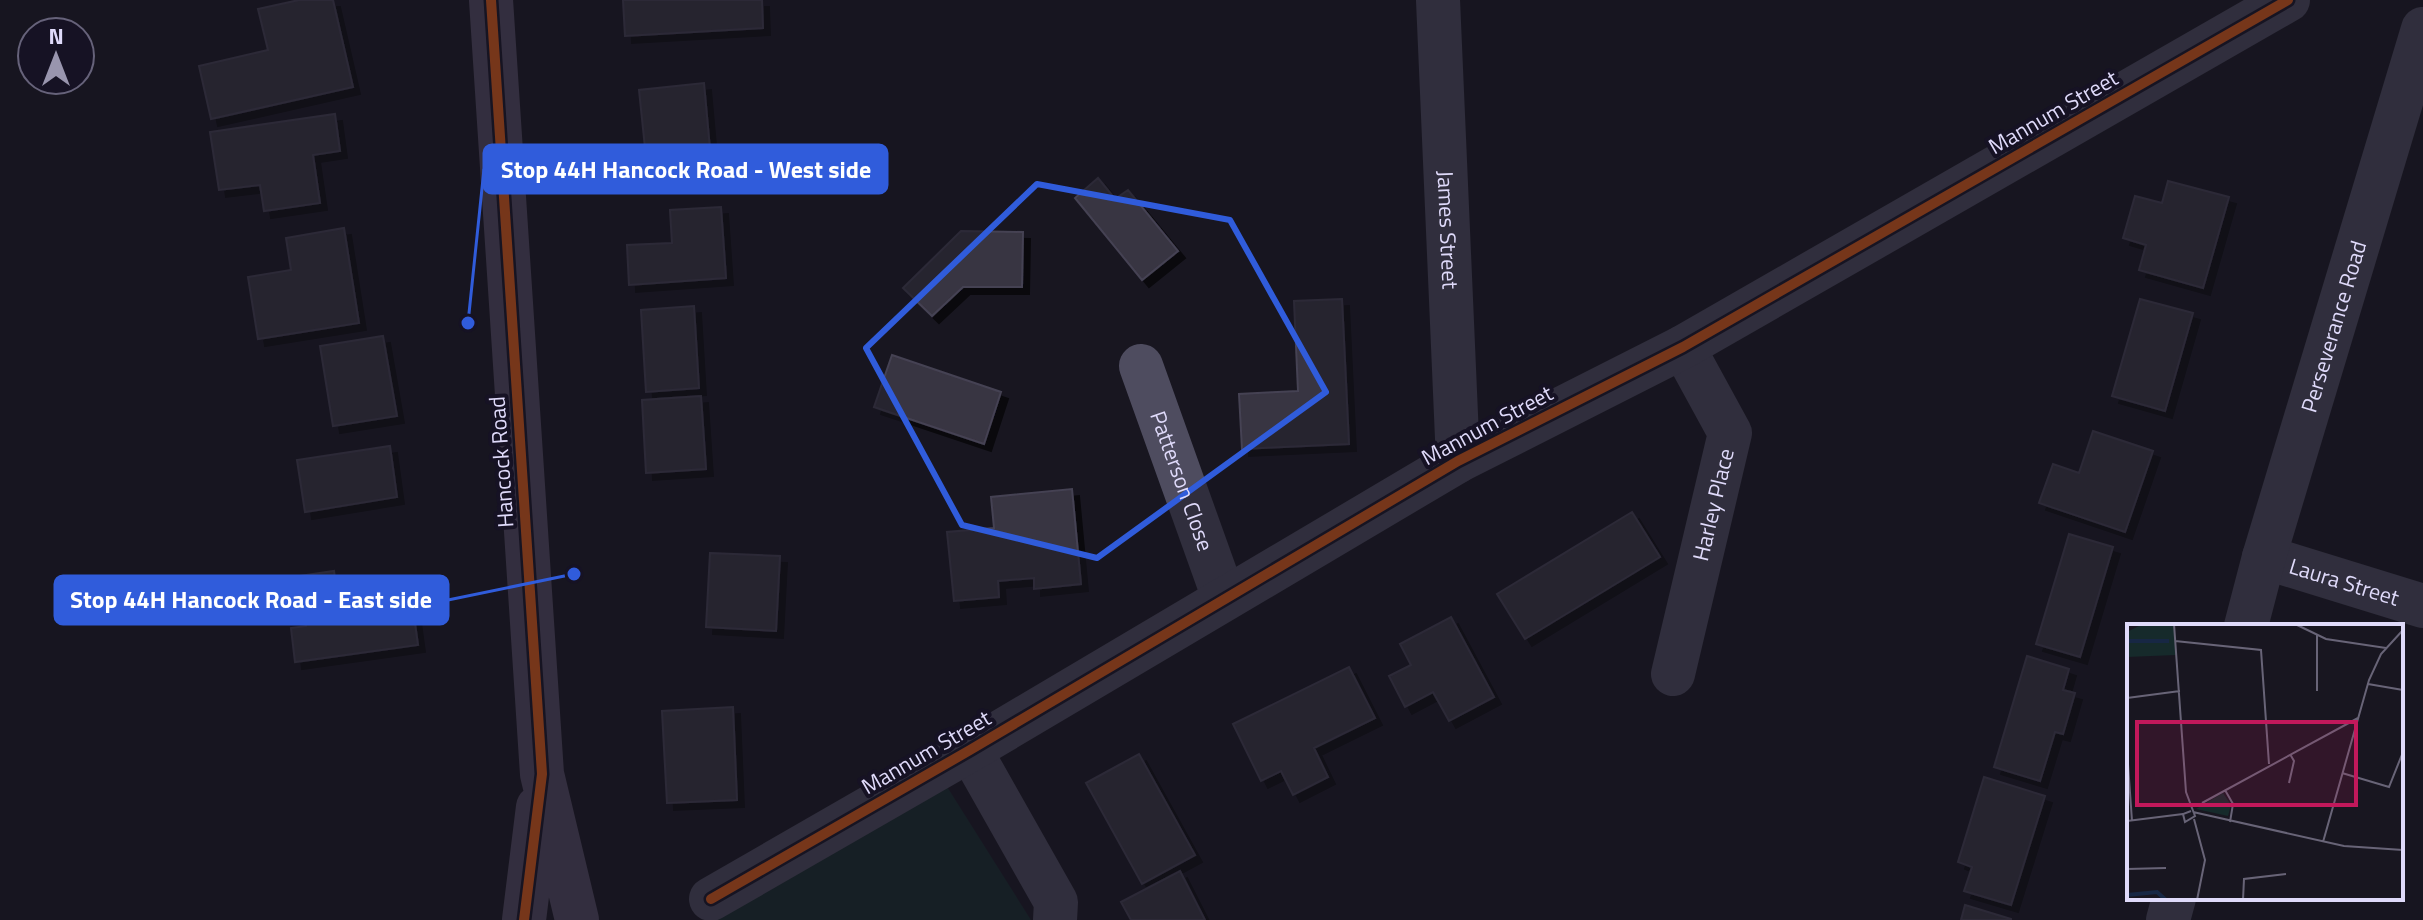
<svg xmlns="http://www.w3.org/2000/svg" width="2423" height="920" font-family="'Titillium Web',sans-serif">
  <defs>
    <filter id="shadow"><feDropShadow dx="7" dy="7" stdDeviation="0" flood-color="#0009"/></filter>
  </defs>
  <rect width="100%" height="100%" fill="#181620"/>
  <path fill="#162a2b" d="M946,785L1031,920H711Z"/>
  <path fill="#383442" stroke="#454253" stroke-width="2" filter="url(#shadow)" d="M299,0H333L353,87L211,119L199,66L268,50L258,9Z
    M623,0H762L763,28L625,36Z
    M704,83L711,160L647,167L639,90Z
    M335,114L340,151L313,155L320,203L264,211L260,185L219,190L210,132Z
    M1098,178L1115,199L1128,190L1178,251L1142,280L1075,198Z
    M2168,181L2229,197L2203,288L2139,270L2146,245L2123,238L2135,196L2162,203Z
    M721,207L726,278L629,285L627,245L672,243L670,210Z
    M344,228L359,323L258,339L248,277L291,270L286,238Z
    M961,231L1023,232L1022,287H963L932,316L903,288Z
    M1342,299L1349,444L1242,449L1239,394L1298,391L1294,301Z
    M2140,299L2193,313L2165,411L2112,396Z
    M694,306L699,388L646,392L641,310Z
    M383,336L397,416L333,426L320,346Z
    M892,355L1001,392L984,444L874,407Z
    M701,396L706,469L646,473L642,400Z
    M2093,431L2153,451L2125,532L2039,503L2053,464L2079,473Z
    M390,446L397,497L305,512L297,460Z
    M1072,489L1081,584L1034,589V578L998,581L999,597L954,601L947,532L994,528L991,497Z
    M1632,512L1660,557L1525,639L1497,594Z
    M2069,534L2113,547L2080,657L2036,644Z
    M710,553L780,556L776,631L706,627Z
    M334,571L340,615L363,611L361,594L410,587L418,645L295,662L291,628L306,626L299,576Z
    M1451,617L1494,697L1449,721L1433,692L1405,707L1389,676L1411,665L1400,644Z
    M2027,656L2069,669L2063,690L2075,693L2063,734L2055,732L2040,781L1994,767Z
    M1349,667L1375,718L1314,748L1328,777L1293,795L1281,771L1261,781L1233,724Z
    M733,707L737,800L667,803L662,711Z
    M1139,754L1195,855L1142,884L1086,783Z
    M1984,777L2045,796L2011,905L1964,891L1972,867L1958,862Z
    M1180,871L1205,920H1131L1121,902Z
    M1965,905L2011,919V920H1961Z"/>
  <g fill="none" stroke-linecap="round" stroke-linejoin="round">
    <g stroke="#4e4c5f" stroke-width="44">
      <path id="s1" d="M1438,0L1458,461"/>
      <path id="s2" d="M1141,366L1224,598"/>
      <path id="s3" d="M2264,557L2423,606"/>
      <path id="s4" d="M2246,626L2264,557L2423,29"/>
      <path id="s5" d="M1673,674L1730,433L1683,347"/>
      <path d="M970,750L1056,902L1055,920"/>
      <path d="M711,899L970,750L1458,461L1683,347L2288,0"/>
      <path d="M2168,920L2174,898"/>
    </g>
    <path stroke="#564d64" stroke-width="44" d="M491,0L542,774L577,920
      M524,920L538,807"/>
    <defs>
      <path id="cycleway" d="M491,0L542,774L524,920
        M711,899L970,750L1458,461L1683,347L2288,0"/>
    </defs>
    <use href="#cycleway" stroke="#161224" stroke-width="15"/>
    <use href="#cycleway" stroke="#e95d12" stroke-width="10"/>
  </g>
  <path d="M0 0H2423V920H0ZM1037,184L1230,220L1326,392L1097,558L962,525L866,348Z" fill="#181620" fill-opacity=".55" fill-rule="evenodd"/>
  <path fill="none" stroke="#305cdb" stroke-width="6" stroke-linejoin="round" d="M1037,184L1230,220L1326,392L1097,558L962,525L866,348Z"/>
  <g text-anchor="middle" stroke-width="8" stroke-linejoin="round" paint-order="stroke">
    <g font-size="22" fill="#dfdafa" stroke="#161224">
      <text transform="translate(2053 112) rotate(-30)" y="8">Mannum Street</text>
      <text dy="8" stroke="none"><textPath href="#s1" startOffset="230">James Street</textPath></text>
      <text dy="8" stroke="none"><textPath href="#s4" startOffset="312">Perseverance Road</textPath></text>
      <text transform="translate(1487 425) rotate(-28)" y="8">Mannum Street</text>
      <text transform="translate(501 462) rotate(-94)" y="8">Hancock Road</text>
      <text dy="8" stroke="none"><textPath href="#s2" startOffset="122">Patterson Close</textPath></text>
      <text dy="8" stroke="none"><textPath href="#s5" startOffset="174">Harley Place</textPath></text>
      <text dy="8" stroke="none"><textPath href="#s3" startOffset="84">Laura Street</textPath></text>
      <text transform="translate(926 752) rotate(-30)" y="8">Mannum Street</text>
    </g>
  </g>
  <g transform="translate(2127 624)">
    <rect width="276" height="276" fill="#181620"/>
    <path d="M16,0H47L49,31L0,33V8ZM96,169L104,181L101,192L69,185Z" fill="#162a2b"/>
    <path fill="none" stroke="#172744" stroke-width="4" d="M0,17H42M0,271L30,268L39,276"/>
    <path fill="none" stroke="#686477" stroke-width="2" d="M47,0L59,168L68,192L58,198L56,190L64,187M168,0L199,15L259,24M48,17L134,26L142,140M241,60L276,66M190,67V11M0,74L53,67M1,140L5,197M215,149L262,163L276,128M162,159L167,137L163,130M98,166L106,180L103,198M75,179L231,94M66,188L217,222L276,226M67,195L78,236L70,276M0,197L56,190M196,218L242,56L254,30L276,6M0,245L39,244M116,276L117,255L159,250"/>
    <path fill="#c2185b" fill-opacity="0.15" stroke="#c2185b" stroke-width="4" d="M10,98H229V181H10Z"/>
    <rect width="276" height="276" fill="none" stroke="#dfdafa" stroke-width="4"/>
  </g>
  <path fill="none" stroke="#305cdb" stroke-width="3" d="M468 323L484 169M574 574L448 600"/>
  <g fill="#305cdb" stroke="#161224" stroke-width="3">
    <circle cx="468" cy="323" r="8"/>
    <circle cx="574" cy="574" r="8"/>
  </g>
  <g fill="#305cdb" stroke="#305cdb" stroke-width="3">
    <rect x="484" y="145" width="403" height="48" rx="8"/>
    <rect x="55" y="576" width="393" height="48" rx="8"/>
  </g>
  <g font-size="24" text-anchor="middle" font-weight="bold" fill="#fff">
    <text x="686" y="178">Stop 44H Hancock Road - West side</text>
    <text x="251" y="608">Stop 44H Hancock Road - East side</text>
  </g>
  <g transform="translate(56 56)"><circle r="38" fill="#161224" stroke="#66627a" stroke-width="2"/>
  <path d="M0-6L14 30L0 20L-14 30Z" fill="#9995ae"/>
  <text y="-12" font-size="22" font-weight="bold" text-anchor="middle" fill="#dfdafa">N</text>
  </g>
</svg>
